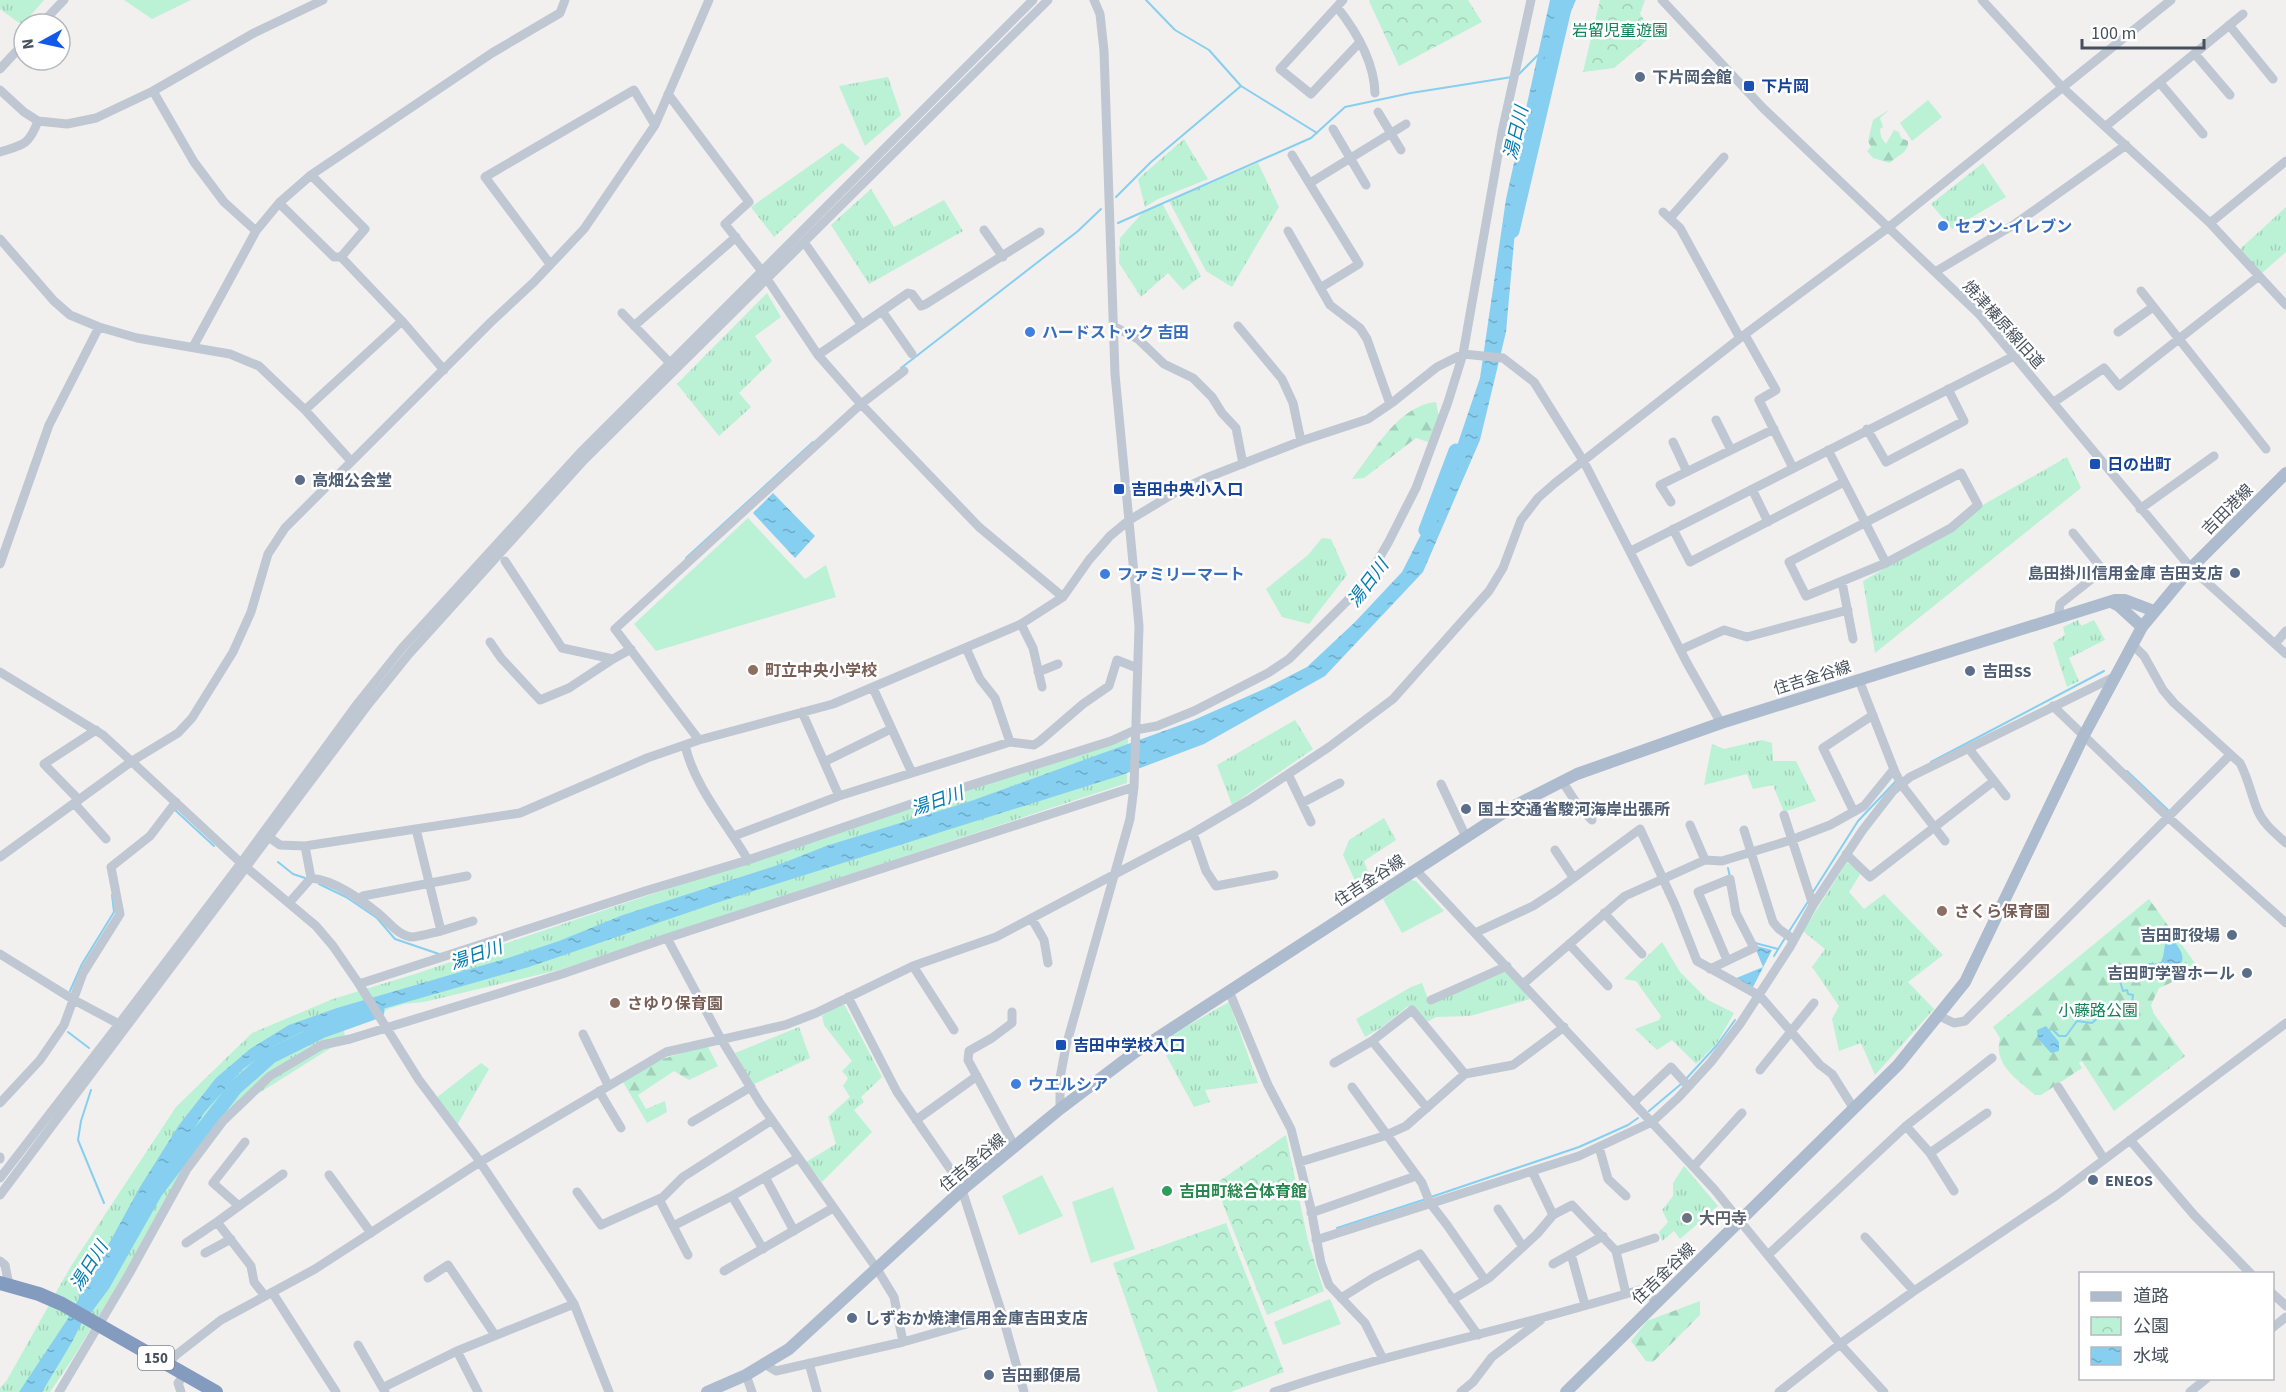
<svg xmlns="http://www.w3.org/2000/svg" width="2286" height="1392" font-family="'Source Sans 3','Noto Sans JP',sans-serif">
  <defs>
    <pattern id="grass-tufts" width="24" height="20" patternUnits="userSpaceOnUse" patternTransform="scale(1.5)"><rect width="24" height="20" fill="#bbf1d5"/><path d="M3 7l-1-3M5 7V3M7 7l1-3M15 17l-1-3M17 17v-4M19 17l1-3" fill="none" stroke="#a2d0b9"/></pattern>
    <pattern id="forest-firs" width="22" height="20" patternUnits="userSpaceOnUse" patternTransform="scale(1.5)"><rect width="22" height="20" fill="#bbf1d5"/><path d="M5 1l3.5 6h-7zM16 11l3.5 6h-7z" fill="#a2d0b9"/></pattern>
    <pattern id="park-crowns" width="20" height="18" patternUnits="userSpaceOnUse" patternTransform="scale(1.5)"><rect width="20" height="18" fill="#bbf1d5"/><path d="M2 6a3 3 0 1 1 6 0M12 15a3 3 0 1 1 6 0" fill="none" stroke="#a2d0b9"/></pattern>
    <pattern id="water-ripples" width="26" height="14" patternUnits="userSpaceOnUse" patternTransform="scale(1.5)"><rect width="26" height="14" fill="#86cff0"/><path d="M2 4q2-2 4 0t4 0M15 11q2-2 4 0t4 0" fill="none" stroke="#6faac6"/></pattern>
  </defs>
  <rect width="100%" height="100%" fill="#f2efef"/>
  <path fill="url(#grass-tufts)" d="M0,0H44L22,25L0,9Z
    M888,77L901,115L865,146L839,86Z
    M1184,139L1208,179L1158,199L1145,207L1138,179Z
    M842,143L860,158L774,237L751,207Z
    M1258,163L1279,207L1232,287L1206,271L1169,201Z
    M1983,163L2006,197L1952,229L1931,204Z
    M871,189L894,227L944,200L963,231L869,284L831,225Z
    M1162,203L1201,276L1183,290L1168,273L1141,297L1119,263L1120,238L1144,211Z
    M2286,207V252L2262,273L2239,250Z
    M767,293L781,317L755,336L772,361L739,393L751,407L719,436L677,384Z
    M2067,457L2081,488L1875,653L1863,581L1906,556L1976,509Z
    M1322,538L1331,539L1347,575L1309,624L1282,617L1266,589L1308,555Z
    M2078,620L2081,626L2094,620L2105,640L2069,658L2079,681L2067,687L2053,643L2065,635L2063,627Z
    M1295,720L1313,749L1232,805L1217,765Z
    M1128,738L1127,783L559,970L424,1002L404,1004L343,1023L345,1039L248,1100L195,1158L73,1358L50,1392H0V1388L7,1380L71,1266L176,1107L252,1033L333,999L415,974L800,844Z
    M1762,740L1772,743L1773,761H1796L1816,801L1784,812L1773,785L1753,789L1747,774L1704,785L1712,744L1724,749Z
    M1384,818L1396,840L1364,861L1374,889L1362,895L1343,855L1349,840Z
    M1847,862L1861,873L1849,892L1864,909L1884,894L1943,955L1908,982L1934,1009L1875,1075L1861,1043L1839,1051L1832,1019L1839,1006L1812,967L1825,949L1803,931Z
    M1662,942L1680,972L1708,1000L1734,1013L1717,1043L1696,1064L1672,1040L1657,1050L1635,1029L1659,1020L1661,1016L1636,981L1624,979Z
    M1506,971L1530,999L1470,1016L1436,1017L1427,1022L1411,1007H1407L1382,1027L1365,1037L1356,1019L1411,987L1422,983L1428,999Z
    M843,1002L882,1077L861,1097L864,1102L854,1110L872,1132L822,1182L806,1162L836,1144L828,1117L850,1097L843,1086L848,1078L842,1071L852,1061L824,1025L822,1016Z
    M1229,1002L1258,1083L1205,1090L1210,1102L1194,1107L1159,1042Z
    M799,1027L810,1058L752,1085L735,1053Z
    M481,1063L489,1069L457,1125L436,1098Z
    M1684,1166L1718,1206L1680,1239L1674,1231L1662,1241L1659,1232L1668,1222L1662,1210L1673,1196V1183Z"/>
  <path fill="url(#forest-firs)" d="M1890,109L1880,118L1883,127L1880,129L1881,137L1886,144L1894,130L1899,132L1901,138L1908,141C1909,153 1897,155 1890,163L1873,158L1867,151L1871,147L1868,141L1873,120Z
    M1436,402L1439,418L1428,442L1416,438L1364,478L1352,479C1373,452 1399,405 1436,402Z
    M2149,899L2200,970L2159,988L2151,1005L2154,1014L2185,1056L2114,1111L2082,1061L2079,1063L2082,1068L2041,1095H2035C2017,1079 1993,1065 2000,1038L1993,1027Z
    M707,1045L718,1066L689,1080L674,1071L638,1095L646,1109L665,1101L667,1112L647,1123L623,1082L653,1062Z
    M1700,1301V1315L1653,1362L1646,1361L1631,1341L1647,1321Z"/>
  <path fill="url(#park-crowns)" d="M1370,0H1468L1482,22L1399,66L1369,1Z
    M1600,0H1645L1640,14L1654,34L1614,68L1583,72Z
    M1286,1135L1308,1241L1324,1291L1267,1315L1215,1184Z
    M1226,1223L1284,1372L1231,1392H1158L1113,1263Z"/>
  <path fill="#bbf1d5" d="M124,0H191L152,19Z
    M1928,100L1942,117L1912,141L1900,123Z
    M748,518L805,579L826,565L836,597L656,651L634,624Z
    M1411,880L1416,881L1444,911L1402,933L1383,899Z
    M1042,1175L1063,1216L1019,1235L1002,1196Z
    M1113,1187L1135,1249L1091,1263L1072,1202Z
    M1330,1299L1341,1324L1283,1345L1274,1322Z"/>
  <path fill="url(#water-ripples)" d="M1550,0H1576L1554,49L1520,175L1506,332L1480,440L1423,572L1325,676L1204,744L1119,776L716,903L529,967L302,1032L274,1046L242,1070L204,1113L109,1269L72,1342L42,1392H19L67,1320L140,1187L179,1125L216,1078L250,1049L289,1025L337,1008L508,958L559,941L623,915L778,865L826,846L971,801L1194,720L1264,689L1307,667L1355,622L1402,572L1439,499L1480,378L1506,199Z
    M773,493L815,536L795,558L753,513Z
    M2171,937C2185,955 2190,964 2164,973L2152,964L2161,962C2166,953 2162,942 2171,937Z
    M1757,946L1772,950L1752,989L1734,979L1763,967L1756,950Z
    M2046,1026L2059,1042V1051L2051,1053L2038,1039L2037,1030Z"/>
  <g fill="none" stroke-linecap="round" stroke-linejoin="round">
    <path stroke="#86cff0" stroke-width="2" d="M1146,0L1175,30L1209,50L1241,86L1317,133
      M1517,76L1538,55
      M1116,197L1151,162L1241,86
      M1118,223L1311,138L1345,107L1411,93L1512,77
      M901,368L1078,231L1101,209
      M686,558L813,442
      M1931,762L2104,671
      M2127,771L2168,810
      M175,810L214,846
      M278,862L293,874L305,878
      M1728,868L1730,877
      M319,884L346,897L377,918L395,939L439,954
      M1813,892L1858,821L1897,780
      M1788,933L1809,900
      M1755,943L1778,949
      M1774,956L1785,938
      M454,966L465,971
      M70,991L82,964L114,912L112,895
      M2053,1030L2059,1036H2066L2077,1021L2092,1023L2107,1010H2119L2132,1004L2133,995L2128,994L2127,990L2123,991L2119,978C2128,969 2139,964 2152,964
      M68,1032L89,1048
      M1685,1080L1717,1045L1735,1020
      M91,1090L81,1121L78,1140L104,1203
      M1649,1111L1681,1084
      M1431,1197L1579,1147L1628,1125L1638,1118
      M1337,1228L1426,1199"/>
    <path stroke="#86cff0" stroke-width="15" d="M1512,231L1566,0
      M1426,530L1456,451
      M86,1307L103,1284L155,1192L235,1088L271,1056L321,1031L377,1011"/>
    <path stroke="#bfc7d2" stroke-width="9" d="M1343,0L1280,69L1311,94L1360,42
      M1662,0L1763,108L1980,315L2191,568L2286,654
      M1982,0L2063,88L2210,223L2286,305
      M1337,7C1356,31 1374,62 1375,93
      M41,24L64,0
      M2229,25L2273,79
      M2195,54L2230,95
      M0,69L24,43
      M2160,83L2203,134
      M0,90L24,112L38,121L67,124L96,118L153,91L254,33L323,0
      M153,91L194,162L224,202L256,231
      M668,94L749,202L725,224L761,270L818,355L861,404L979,527L1063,597
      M1378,112L1401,150
      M2106,126L2243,14
      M1333,129L1366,185
      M0,152C23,145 29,145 38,121
      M1292,155L1359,264L1320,288
      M311,175L365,229L341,257
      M1310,183L1406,124
      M279,203L334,257H341L402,321L444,370
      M1663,212L1680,228L1740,338
      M1670,218L1724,157
      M2210,223L2286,161
      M984,230L1003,257
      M1288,231L1330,305L1360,328L1367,339L1390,404
      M0,239L54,301L70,315L99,327L137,338L230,354L259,366L305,410L351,461
      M804,242L861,324
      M550,264L485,177L634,90L655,125
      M1935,272L2015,224L2126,145
      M2141,291L2266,449
      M882,311L912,354
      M622,313L669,362
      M634,326L736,237
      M1113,326L1138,339L1164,364L1193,378L1212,397L1222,413L1236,428L1243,464
      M1238,326L1282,379L1293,403L1301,441
      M2118,332L2153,307
      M1745,335L1776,390L1759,400L1793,468
      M193,347L256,231L279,203L311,175L492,53L560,13L565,0
      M818,355L908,293L912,294L921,306L926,304L1040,232
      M2054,402L2104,368L2119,386L2259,276
      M305,410L402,321
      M1716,420L1731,450
      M1867,429L1886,462L1964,421L1948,389
      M1673,442L1687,472
      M1828,450L1886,563
      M1961,473L1978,505L1951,528L1886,563L1806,596L1789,562Z
      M1752,489L1768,522
      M1671,502L1660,485L1774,429
      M2140,509L2214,456
      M1673,529L1690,562L1844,482
      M1631,551L2014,356
      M505,561L562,648L613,659
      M0,564L49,425L99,327
      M1842,582L1853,639
      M2058,618L2060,604L2103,570L2073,533
      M1021,624L1033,648L1042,687
      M490,642L501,658L540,700L569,688L613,659L631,649
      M2132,644L2144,656L2163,690L2174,703L2240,763C2248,778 2251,794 2257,809C2263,824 2275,833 2286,843
      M2275,644L2286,631
      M966,648L980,679L995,698L1010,742
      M1680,650L1724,630L1747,637L1848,610
      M0,672L103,735L241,863L316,926L333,946L359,984L419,1080L476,1156L557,1277L574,1304L609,1392
      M1038,672L1058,664
      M1859,680L1895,772L1901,784L1945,841
      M873,688L912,773
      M2053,706L2169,818L2286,923
      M802,712L839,796
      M699,740L615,629L861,404L904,371
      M685,745C694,786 727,824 748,860
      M1969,749L2006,796
      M824,762L891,729
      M1288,774L1311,822
      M1562,781L1579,807L1592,820
      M1441,784L1466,837
      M79,800L44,764L96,730
      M74,803L106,839
      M1302,803L1340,783
      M1854,812L1823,748L1873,715
      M1784,815L1813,905
      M1690,825L1705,860
      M1744,830L1773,922L1779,929L1794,940
      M1193,833L1206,871L1216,886L1274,875
      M734,836L839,796L1010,742L1034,745L1040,741L1083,704L1109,686L1117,660L1137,668
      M270,838L280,845L305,846L520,813L647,758L699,740L833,704L1021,624L1063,597L1089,560L1110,536L1128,521L1176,492L1206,478L1301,441L1368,419L1393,402L1437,367L1463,354L1503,358L1534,382L1584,462L1687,663L1721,723
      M1555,850L1573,877
      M1846,854L1870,877L1994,781
      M0,857L132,761L178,733L192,718L233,652L251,612L268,554L285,528L491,322L534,282L584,229L655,125L709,0
      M1415,869L1714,1189L1840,1344L1884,1392
      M311,878C334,880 360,899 378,913C388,921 399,937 413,937C422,936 432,933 441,931L416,829
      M359,900L363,896L467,876
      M289,903L311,878L305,846
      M1604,913L1642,954
      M1032,919L1044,940L1048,963
      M441,931L473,921
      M1475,933L1533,906L1556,891L1640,829L1675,905L1697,961L1760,996L1820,1065L1832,1074L1854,1109
      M667,938L721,1039L760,1103L877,1269L894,1297L903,1342
      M1569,944L1608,986
      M0,954L74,1000L119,1024
      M913,966L954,1030
      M1710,969L1754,948L1736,913L1730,879L1698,892L1727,960
      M359,984L645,891L748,860L917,802L1111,741L1135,730L1157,726L1194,711L1268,673L1289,659L1350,598L1371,572L1388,543L1416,488L1448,402L1463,354L1502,132L1531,0
      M1523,984L1625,896L1705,860L1722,861L1791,840L1830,825L1864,806L1894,769
      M1229,991L1268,1085L1291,1129L1311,1209L1321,1263L1329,1285L1365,1323L1383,1359
      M848,997L897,1092L964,1189
      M1431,1000L1507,966
      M1012,1012V1023L992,1038L969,1051L968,1060L1015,1147
      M1939,1016L1954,1023L1965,1021L2230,755
      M583,1034L608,1085
      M1372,1041L1427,1108
      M1334,1063L1372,1041L1412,1010L1465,1074
      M1760,1070L1814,1003
      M1352,1087L1422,1183L1430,1203L1447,1225L1485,1280
      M2058,1087L2104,1159
      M599,1091L621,1128
      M1634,1102L1671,1067L1688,1086
      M0,1103L40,1060L64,1025L83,973L120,914L111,867L150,836L176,802
      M1060,1109V1078L1066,1046L1130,819L1134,787L1139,626L1115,374L1104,51L1100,14L1094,0
      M916,1120L977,1076
      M692,1122L751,1087
      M2130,1140L2194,1215L2251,1274
      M1599,1147L1608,1179L1626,1196
      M1930,1153L1987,1113
      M0,1157V1159
      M1300,1162L1384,1136L1406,1126L1465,1074L1513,1065L1564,1027
      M1694,1166L1742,1113
      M329,1175L371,1233
      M765,1177L794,1231
      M0,1178L119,1024L241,863L358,703L402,648L580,453L1033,0
      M962,1190L1002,1314L1024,1392
      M1954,1191L1930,1153L1906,1126L1992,1058
      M577,1192L601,1225L663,1197L683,1177L772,1120
      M0,1195L367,706L409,654L584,460L1048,0
      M732,1196L763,1249
      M659,1199L688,1255
      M239,1206L213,1183L245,1142
      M1498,1209L1523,1247
      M1311,1213L1416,1176
      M1553,1215L1572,1205L1616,1251L1626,1294
      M217,1222L283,1174
      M673,1226L732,1196L798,1158
      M1865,1237L1914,1291
      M1316,1240L1579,1156L1652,1122L1679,1097L1711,1062L1740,1024L1790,947L1813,905L1862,831L1893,791L1910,777L2114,677
      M186,1243L217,1222L251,1266L254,1282L265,1296
      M1616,1251L1655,1238
      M205,1253L231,1239
      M1571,1254L1585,1305
      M1769,1254L1906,1126
      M0,1261L5,1265L9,1285
      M1553,1264L1603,1236
      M724,1271L833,1208
      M428,1278L448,1265L495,1335
      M272,1292L336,1392
      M2272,1293L2286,1306
      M1341,1298L1373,1278L1420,1254L1478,1335
      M1452,1300L1489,1278L1537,1234L1553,1215L1532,1171
      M2272,1328L2286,1317
      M358,1345L385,1392
      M457,1351L478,1392
      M809,1363L817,1392
      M167,1364L176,1355L221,1320L315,1269L480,1162L666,1052L785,1025L816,1013L913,966L996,937L1193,833L1249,800L1329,747L1393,699L1489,591L1503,568L1521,520L1538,498L1555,483L1740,338L1889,227L2171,0
      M766,1365L776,1371L903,1342L1002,1314
      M746,1375L752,1392
      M384,1387L457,1351L574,1304
      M59,1392L129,1274L187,1169L223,1121L270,1076L322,1045L350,1039L562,974L667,938L1134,787
      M181,1392L178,1383L185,1374
      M1274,1392C1340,1369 1408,1352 1476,1335C1532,1321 1588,1305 1643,1289L1657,1302
      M1461,1392L1473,1382L1492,1357L1541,1320
      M1779,1392L1840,1344L1914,1291L2057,1195L2286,1023
      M2190,1392L2207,1378"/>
    <path stroke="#adbbcf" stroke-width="12" d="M2111,602L2119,606L2142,627
      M707,1392L746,1375L789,1349L962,1190L1060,1109L1134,1053L1514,806L1577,774L1721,723L2115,600H2125L2154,611
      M1566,1392L1898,1065L1965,982L2084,735L2142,627L2191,568L2286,473"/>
    <path stroke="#849bc0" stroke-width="14" d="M0,1283L39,1294L62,1304L216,1392"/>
  </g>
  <g fill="#5c6f8a" stroke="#fff" stroke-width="2">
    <circle cx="1640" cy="77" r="6"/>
    <circle cx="300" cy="480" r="6"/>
    <circle cx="2235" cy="573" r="6"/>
    <circle cx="1970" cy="671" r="6"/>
    <circle cx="1466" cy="809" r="6"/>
    <circle cx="2232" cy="935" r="6"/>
    <circle cx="2247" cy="973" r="6"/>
    <circle cx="2093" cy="1180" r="6"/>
    <circle cx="852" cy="1318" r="6"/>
    <circle cx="989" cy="1375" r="6"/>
  </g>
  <g fill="#1a4fb4" stroke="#fff" stroke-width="2">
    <rect x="1743" y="80" width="12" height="12" rx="3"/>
    <rect x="2089" y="458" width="12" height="12" rx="3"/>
    <rect x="1113" y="483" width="12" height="12" rx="3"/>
    <rect x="1055" y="1039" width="12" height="12" rx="3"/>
  </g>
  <g fill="#3f7fe0" stroke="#fff" stroke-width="2">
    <circle cx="1943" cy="226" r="6"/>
    <circle cx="1030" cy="332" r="6"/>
    <circle cx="1105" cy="574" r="6"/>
    <circle cx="1016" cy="1084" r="6"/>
  </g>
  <g fill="#8d6e63" stroke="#fff" stroke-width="2">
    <circle cx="753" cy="670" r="6"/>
    <circle cx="1942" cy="911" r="6"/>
    <circle cx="615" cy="1003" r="6"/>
  </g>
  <circle fill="#2e9e5b" stroke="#fff" stroke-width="2" cx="1167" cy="1191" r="6"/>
  <circle fill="#6b7280" stroke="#fff" stroke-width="2" cx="1687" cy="1218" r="6"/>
  <g text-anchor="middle" stroke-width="5" stroke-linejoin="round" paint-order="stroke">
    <rect fill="#fff" stroke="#7e848e" stroke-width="1.5" x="138" y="1346" width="36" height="24" rx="4.5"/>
    <g font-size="15" font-weight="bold" fill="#46505d">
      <text x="156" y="1363">150</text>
    </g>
    <g font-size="16" fill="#128356" stroke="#fff">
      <text x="1620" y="36">岩留児童遊園</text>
      <text x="2098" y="1016">小藤路公園</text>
    </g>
    <g font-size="16" font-weight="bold" fill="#4e5e75" stroke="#fff" text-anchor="start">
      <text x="1652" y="83">下片岡会館</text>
      <text x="312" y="486">高畑公会堂</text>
      <text x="2223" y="579" text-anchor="end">島田掛川信用金庫 吉田支店</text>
      <text x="1982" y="677">吉田SS</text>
      <text x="1478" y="815">国土交通省駿河海岸出張所</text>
      <text x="2220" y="941" text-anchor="end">吉田町役場</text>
      <text x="2235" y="979" text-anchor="end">吉田町学習ホール</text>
      <text x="2105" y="1186">ENEOS</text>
      <text x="864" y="1324">しずおか焼津信用金庫吉田支店</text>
      <text x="1001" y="1381">吉田郵便局</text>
    </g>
    <g font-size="16" font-weight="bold" fill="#164399" stroke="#fff" text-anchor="start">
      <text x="1761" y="92">下片岡</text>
      <text x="2107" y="470">日の出町</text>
      <text x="1131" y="495">吉田中央小入口</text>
      <text x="1073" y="1051">吉田中学校入口</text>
    </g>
    <g font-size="16" font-weight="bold" fill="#366cbe" stroke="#fff" text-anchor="start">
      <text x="1955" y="232">セブン-イレブン</text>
      <text x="1042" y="338">ハードストック 吉田</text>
      <text x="1117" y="580">ファミリーマート</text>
      <text x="1028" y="1090">ウエルシア</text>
    </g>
    <g font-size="16" fill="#46505d" stroke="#fff">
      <text transform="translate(2004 324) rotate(48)" y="6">焼津榛原線旧道</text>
      <text transform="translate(2227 509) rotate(-45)" y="6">吉田港線</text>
      <text transform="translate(1812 677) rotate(-17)" y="6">住吉金谷線</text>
      <text transform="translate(1369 880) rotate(-33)" y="6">住吉金谷線</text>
      <text transform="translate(972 1162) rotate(-40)" y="6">住吉金谷線</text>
      <text transform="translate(1663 1273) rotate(-44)" y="6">住吉金谷線</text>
    </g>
    <g font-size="16" font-weight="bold" fill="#785e54" stroke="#fff" text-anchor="start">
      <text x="765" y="676">町立中央小学校</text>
      <text x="1954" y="917">さくら保育園</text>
      <text x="627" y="1009">さゆり保育園</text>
    </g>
    <g font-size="16" font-weight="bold" fill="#27864d" stroke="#fff" text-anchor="start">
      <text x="1179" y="1197">吉田町総合体育館</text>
    </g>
    <g font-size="16" font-weight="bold" fill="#5b616d" stroke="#fff" text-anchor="start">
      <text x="1699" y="1224">大円寺</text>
    </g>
    <g font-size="18" font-style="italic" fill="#057cb1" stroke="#fff">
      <text transform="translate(1516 133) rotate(-77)" y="6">湯日川</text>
      <text transform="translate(1368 583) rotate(-53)" y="6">湯日川</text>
      <text transform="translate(937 801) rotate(-19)" y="6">湯日川</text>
      <text transform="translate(476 955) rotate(-19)" y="6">湯日川</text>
      <text transform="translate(89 1266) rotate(-58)" y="6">湯日川</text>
    </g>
  </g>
  <rect x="2079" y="1272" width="195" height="108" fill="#ffffff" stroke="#b5b9be" stroke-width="1.5"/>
  <rect x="2091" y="1292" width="30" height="9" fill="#adbbcf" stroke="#b5b9be" stroke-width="1.5"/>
  <text x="2133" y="1302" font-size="18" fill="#46505d">道路</text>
  <rect x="2091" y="1317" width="30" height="18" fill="url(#park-crowns)" stroke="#b5b9be" stroke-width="1.5"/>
  <text x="2133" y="1332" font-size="18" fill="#46505d">公園</text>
  <rect x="2091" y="1347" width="30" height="18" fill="url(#water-ripples)" stroke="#b5b9be" stroke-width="1.5"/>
  <text x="2133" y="1362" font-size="18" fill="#46505d">水域</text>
  <g transform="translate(42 42) rotate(262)"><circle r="28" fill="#ffffff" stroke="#b5b9be" stroke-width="1.5"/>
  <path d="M0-4.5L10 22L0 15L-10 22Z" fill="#1059ea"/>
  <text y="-9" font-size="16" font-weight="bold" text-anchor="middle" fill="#46505d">N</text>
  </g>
  <path d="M2082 39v9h122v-9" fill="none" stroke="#46505d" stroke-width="3"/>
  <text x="2091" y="39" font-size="18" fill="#46505d" stroke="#ffffff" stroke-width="4.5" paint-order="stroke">100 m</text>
</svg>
